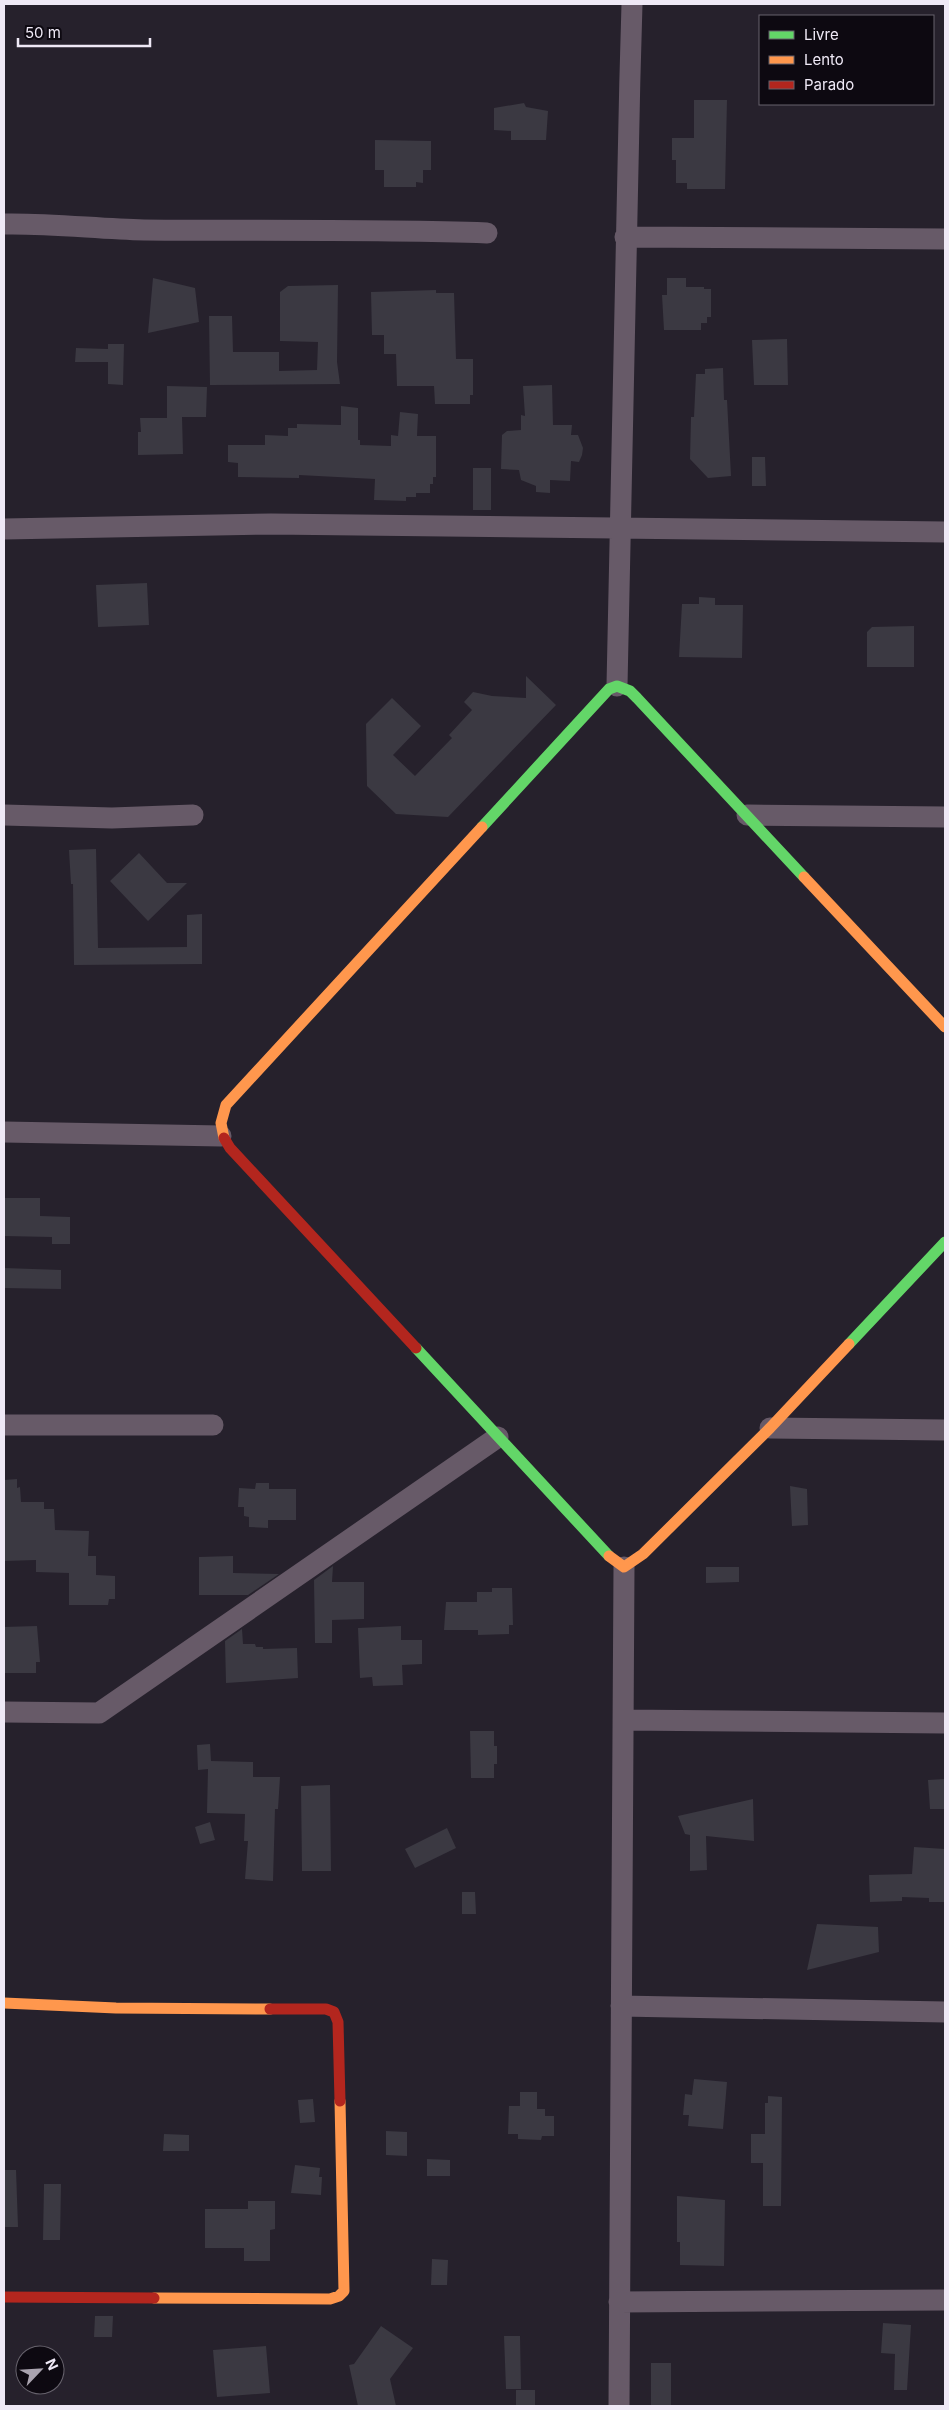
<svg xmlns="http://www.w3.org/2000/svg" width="949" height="2410" font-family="Inter,sans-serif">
  <rect width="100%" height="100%" fill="#26212c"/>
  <path fill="#3b3942" d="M694,100H727L725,189H687V183H676V160H672V138H694Z
    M524,103L526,107L548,111L546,140H511V131L494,130V108Z
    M375,140L431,141V170H423V183L416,182V187H384V170H375Z
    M153,278L195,288L199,322L148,333Z
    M667,278H686V287H704V289H711V317H707V323H701V330H664L662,295H667Z
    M338,285L337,362L340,384L210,385L209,316H232L233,352H279V371L317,370L318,342L280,341V292L288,286Z
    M436,290V293H454L456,359H473V395H470V404H435L434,386H397L396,354H384V335H372L371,292Z
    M787,339L788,385H754L752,340Z
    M108,344H124L123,385L108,384V362H75L76,348L108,349Z
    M723,368L724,400H727L731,476L708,478L690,459L691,417H694L696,374H705V369Z
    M552,385L553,425H572L571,435H578L583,448L582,455L579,462L571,461L570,481L550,480V493L536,492V486L521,480L519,470L501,469L502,435L507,431L521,430V415L525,416L523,386Z
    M167,386L207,387L206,417H182L183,454L138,455V432H141L140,418H167Z
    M341,406L358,408V440H360V445L391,446V435L398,436L400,412L418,414L417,436H436V477H433V484H430V493H416V497H406V501L374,500L375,479L299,475V478L238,477V463L228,462V445H265V435L288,436V428H297V424L341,425Z
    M752,457H765L766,486H752Z
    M473,468H491V510H473Z
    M147,583L149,625L98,627L96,585Z
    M699,597L715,598V605H743L742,658L679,657L682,604H699Z
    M914,626V667H867V632L872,627Z
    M526,676L556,705L448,817L396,814L367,786L366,724L392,698L421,726L393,755L415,776L452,738L449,735L472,710L464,702L473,692L492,696L526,698Z
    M96,849L98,948L187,947V915L202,914V964L74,965L73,884H71L69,850Z
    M139,853L167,883H187L148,921L110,881Z
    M4,1198H40V1216L70,1217V1244H52V1237L4,1236Z
    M4,1268L61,1270V1289L4,1288Z
    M17,1479V1488L20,1487L21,1502H44V1509H54L55,1530L89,1531L88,1556H96V1575L115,1576V1599H109L108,1605H69V1573L36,1572V1560L4,1561V1480Z
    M256,1483H269V1489H296V1520H268V1528L249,1527V1517L244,1516V1507H238L239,1488L255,1489Z
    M790,1486L807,1489L808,1525L792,1526Z
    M233,1556V1573L279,1574L248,1595H199V1557Z
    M333,1566L332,1582H364V1619L332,1620V1643H315L314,1580Z
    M706,1567H739V1582L706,1583Z
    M492,1588H512L513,1625H509V1634L478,1635V1630H444L446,1602H477V1592H492Z
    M37,1626L40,1662H36V1673H4V1627Z
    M401,1626V1640H422V1664L402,1665L403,1685L373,1686L372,1677L360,1678L358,1628Z
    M242,1629L243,1644H255L256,1647H263V1649L297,1648L298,1678L226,1683L225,1641Z
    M470,1731H494V1746H497V1764H494V1778H471Z
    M210,1744L211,1761L253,1762V1777H280L278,1809H275L273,1881L245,1879L248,1841H244L245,1814L207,1813L208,1769L198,1770L197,1745Z
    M945,1779V1809H930L928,1780Z
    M330,1785L331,1871H302L301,1786Z
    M753,1799L754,1841L706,1836L707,1870L690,1871V1835L685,1834L678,1816Z
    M210,1822L215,1840L200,1844L195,1827Z
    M447,1828L456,1848L415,1868L405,1849Z
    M914,1847L945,1849V1902H929V1898L902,1897V1901L870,1902L869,1875L912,1874Z
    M462,1892H475L476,1914H462Z
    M817,1924L878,1927L879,1952L807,1970Z
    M694,2079L727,2082L723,2129L688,2126L689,2115H683L685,2094L692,2095Z
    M520,2092H537V2109H545V2116H554V2136H542L541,2140L518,2139V2134H508L509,2106H520Z
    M768,2096L782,2097L781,2206H763V2163H751V2134H765V2103H768Z
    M313,2099L315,2122L300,2123L298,2100Z
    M386,2131L407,2132V2156L386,2155Z
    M164,2134L189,2135V2151H163Z
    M427,2159L450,2160V2176H427Z
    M295,2165L320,2168L319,2177H322L321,2195L291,2193Z
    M4,2170H16L18,2227H4Z
    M44,2184H61L60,2240H43Z
    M677,2196L725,2200L724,2266L680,2265V2242H677Z
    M248,2201H275V2229L270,2230V2261H244V2248H205V2209H248Z
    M432,2259L448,2260L447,2285H431Z
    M95,2316H113L112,2337H94Z
    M883,2323L911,2325L907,2390H894L895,2354L881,2353Z
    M381,2326L413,2348L390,2379L396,2406H358L349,2365L354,2364Z
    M504,2336H520L521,2389H506Z
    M266,2346L270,2393L217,2397L213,2350Z
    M651,2363H671V2406H651Z
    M516,2390H535V2406H516Z"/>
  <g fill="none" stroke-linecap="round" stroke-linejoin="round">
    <path stroke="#675a68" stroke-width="21" d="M4,224C50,223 98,229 144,230C259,231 373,229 487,233
      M625,237L945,239
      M4,529L271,524L945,532
      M617,686C624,458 625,231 632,4
      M4,815L112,818L193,815
      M747,815L945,817
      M4,1132L221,1136
      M4,1425H213
      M770,1428L945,1430
      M4,1712L99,1713L498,1437
      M623,1720L945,1723
      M621,2006L945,2012
      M619,2302L945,2300
      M619,2406L624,1567"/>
    <path stroke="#63d668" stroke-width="11" d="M482,827L609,689L617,686L630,691L637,698L804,877
      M849,1344L945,1242
      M416,1348L609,1556"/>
    <path stroke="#ff974d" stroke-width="11" d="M804,877L945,1027
      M224,1138L221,1123L226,1105L482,827
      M609,1556L624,1567L643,1554L770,1428L849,1344
      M4,2003L116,2008L270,2009
      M154,2298L330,2299L339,2296L344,2291L340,2101"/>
    <path stroke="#b3261e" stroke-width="11" d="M224,1138L230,1148L416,1348
      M270,2009H326L334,2012L338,2022L340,2101
      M4,2297L154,2298"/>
  </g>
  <rect width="949" height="2410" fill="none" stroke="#efe9f6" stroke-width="10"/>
  <rect x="759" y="15" width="175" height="90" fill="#0d0911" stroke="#67636d"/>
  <rect x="769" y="31" width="25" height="8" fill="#63d668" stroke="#67636d"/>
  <text x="804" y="40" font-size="15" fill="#efe9f6">Livre</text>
  <rect x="769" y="56" width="25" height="8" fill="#ff974d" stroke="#67636d"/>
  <text x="804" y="65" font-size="15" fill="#efe9f6">Lento</text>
  <rect x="769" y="81" width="25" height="8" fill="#b3261e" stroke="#67636d"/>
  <text x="804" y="90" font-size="15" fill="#efe9f6">Parado</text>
  <g transform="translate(40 2370) rotate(65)"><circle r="24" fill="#0d0911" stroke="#67636d"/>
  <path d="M0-4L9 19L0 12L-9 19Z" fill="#a9a3af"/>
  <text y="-8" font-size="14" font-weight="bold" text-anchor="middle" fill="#efe9f6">N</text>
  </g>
  <path d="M18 38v8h132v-8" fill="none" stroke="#efe9f6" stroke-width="2.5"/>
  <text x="25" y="38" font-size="15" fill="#efe9f6" stroke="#0d0911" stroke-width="4" paint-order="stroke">50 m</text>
</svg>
